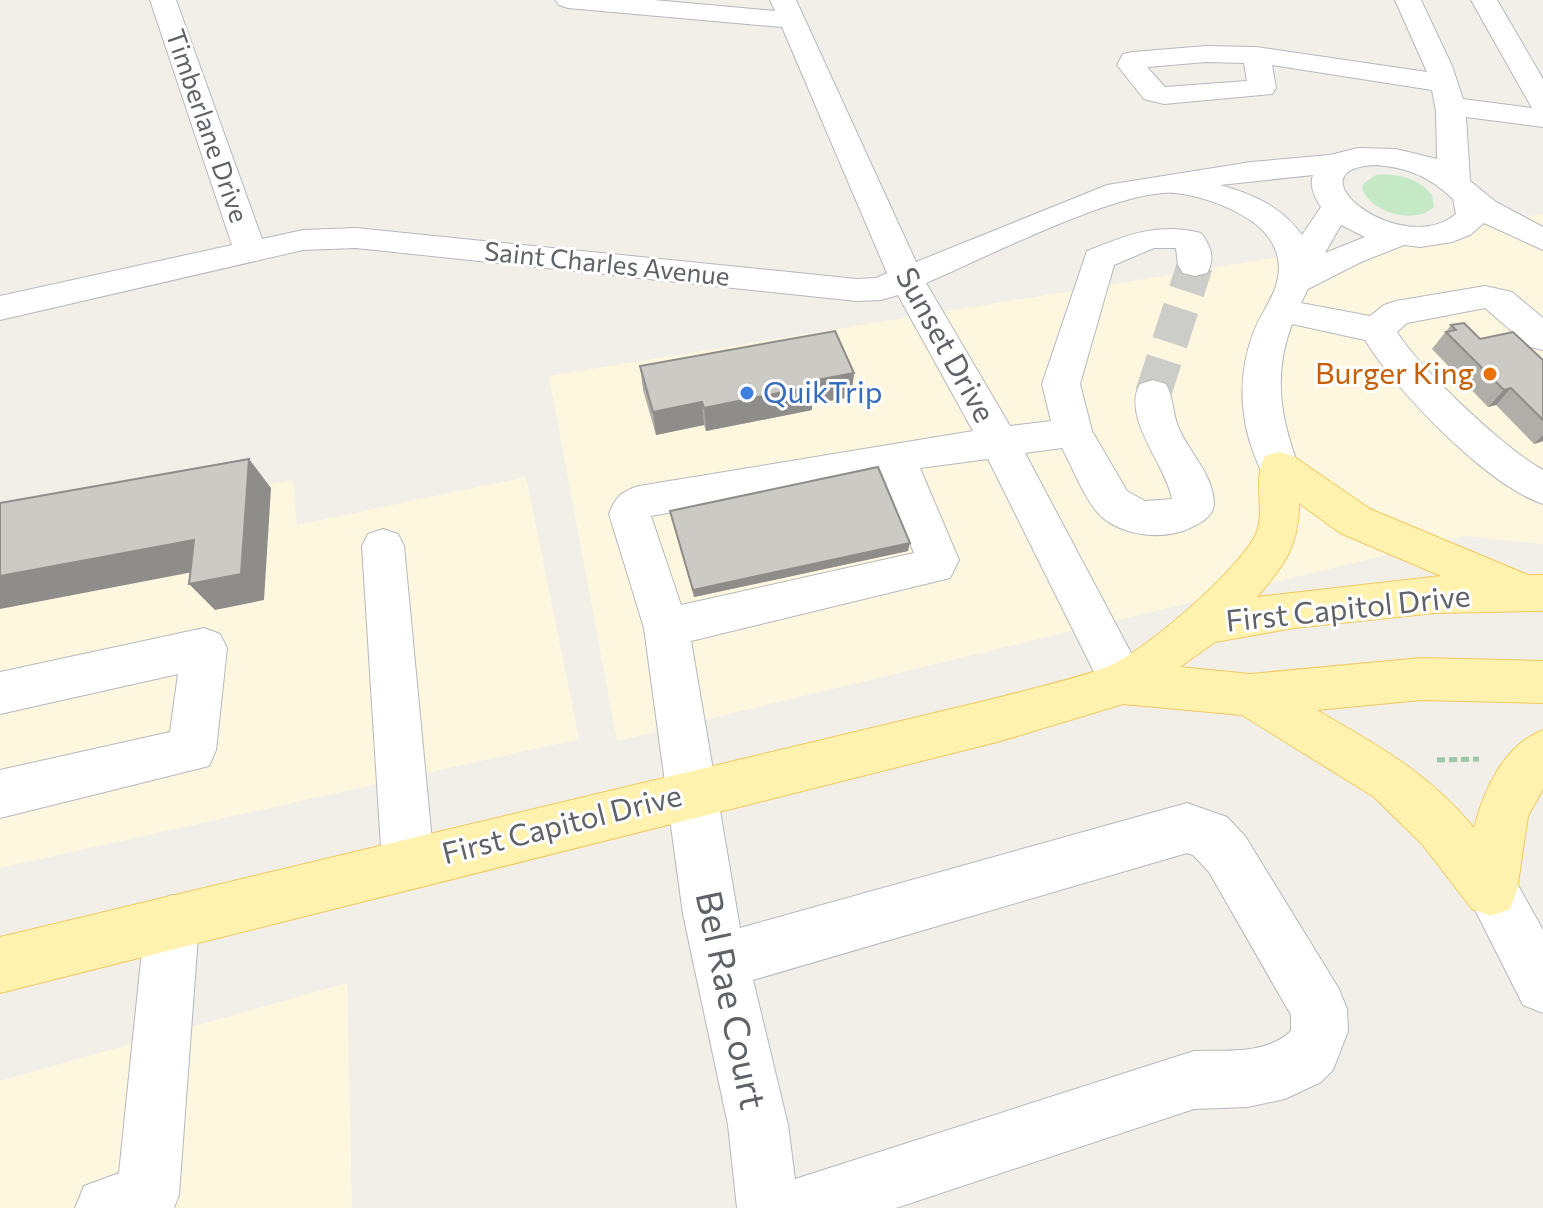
<svg xmlns="http://www.w3.org/2000/svg" width="1543" height="1208" font-family="Commissioner,sans-serif">
  <rect width="100%" height="100%" fill="#f1efe8"/>
  <path fill="#fef7e0" d="M1543,214V544L1465,536L617,741L549,376Z
    M526,477L579,739L0,868V539L293,480L297,525Z
    M347,983L352,1208H0V1081Z"/>
  <path fill="#c5e8c5" d="M1376,175C1397,173 1418,178 1432,195L1434,207C1415,225 1370,213 1362,188L1364,183Z"/>
  <g fill="none" stroke-linecap="round" stroke-linejoin="round">
    <path stroke="#ccccc8" stroke-width="36" stroke-dasharray="36 18" stroke-linecap="butt" d="M1153,394L1195,265"/>
    <defs>
      <path id="minor" d="M150,0H176L262,239L303,230L356,228L857,279L876,278L887,273L782,27L568,8L559,5L555,0H654L775,11L770,0H796L916,262L1107,185L1251,162L1330,155L1358,148L1396,149L1437,159L1436,111L1432,90L1272,65L1276,88L1272,94L1164,104L1144,99L1117,65L1123,54L1133,52L1206,46L1256,47L1427,72L1395,0H1421L1452,66L1463,99L1532,108L1471,0H1497L1543,79V127L1466,117L1470,181L1496,202L1543,227V250L1484,223L1470,235L1452,242L1420,247L1404,245L1361,262L1308,289L1301,303L1370,316L1384,305L1396,301L1485,286L1512,292L1543,318V350L1530,347L1485,308L1407,323L1397,332C1420,369 1505,449 1543,470V504C1488,486 1395,390 1365,340L1292,324C1273,374 1280,418 1299,467L1293,478L1279,482L1265,478C1240,432 1235,380 1254,331C1260,315 1273,299 1277,282C1284,256 1271,234 1250,220C1229,206 1201,196 1176,193C1122,187 981,260 926,283L1010,426L1051,421L1042,384L1087,251C1126,235 1158,222 1201,233C1210,245 1216,258 1207,273L1195,276L1183,273L1178,265L1176,248H1154L1114,265L1080,384L1092,431L1127,491L1145,501L1172,499C1166,465 1121,417 1140,384L1153,380L1166,384C1174,398 1172,412 1178,426C1188,452 1213,473 1214,503C1214,516 1201,523 1190,528C1163,541 1119,536 1098,513C1083,496 1073,468 1062,448L1025,453L1139,668L1146,683L1139,698L1123,704L1107,698L988,459L920,468L959,560L950,578L691,641L740,928L1187,803L1227,817L1245,836L1339,989L1347,1009L1348,1031L1333,1070L1321,1082L1285,1099L1247,1107L1194,1109L896,1208H737L728,1125L683,914L644,628L609,514C615,497 622,491 639,486L973,431L898,295L881,300L857,301L356,248L303,250L0,320V296L232,245ZM1206,62L1244,63L1247,81L1165,87L1147,67ZM1377,165C1409,168 1430,177 1453,199L1456,214C1401,260 1285,168 1377,165ZM1313,175C1309,186 1315,198 1321,207L1302,235C1282,207 1253,194 1220,185ZM1341,225L1365,237L1325,253ZM882,474L914,553L681,605L651,516ZM1187,853L1193,855L1209,872L1291,1015V1031C1266,1055 1226,1050 1194,1051L795,1179L788,1125L753,980Z
        M383,529L398,534L404,546L434,863L426,881L408,889L390,881L382,863L362,546L368,534Z
        M204,628L220,634L227,648L216,750L209,766L0,818V770L170,732L178,674L0,714V672Z
        M1491,864L1510,871L1543,930V1013L1523,1005L1465,890L1472,871Z
        M172,895L191,903L199,922L179,1195L174,1208H75L84,1186L119,1173L145,922L153,903Z"/>
      <path id="major" d="M1279,452L1293,456L1370,509L1528,575H1543V611L1435,613L1294,628L1215,642L1180,667L1250,674L1421,658L1543,661V703L1421,700L1317,710C1377,745 1428,772 1474,828C1484,789 1504,745 1543,730V789L1528,816L1517,890L1510,909L1491,916L1472,909L1422,844L1374,797L1242,715L1123,704L1001,741L0,993V937L1001,697C1036,687 1073,680 1107,667C1143,653 1240,569 1256,534C1266,510 1252,480 1265,456ZM1299,503L1340,533L1441,576L1257,597C1285,565 1299,545 1299,503Z"/>
    </defs>
    <use href="#minor" stroke="#b5b8bc" stroke-width="2"/>
    <use href="#major" stroke="#f2c960" stroke-width="2"/>
    <path stroke="#9cc7a9" stroke-width="5" stroke-dasharray="8 4" stroke-linecap="butt" d="M1437,760L1479,759"/>
    <use href="#minor" fill="#fff" fill-rule="evenodd"/>
    <use href="#major" fill="#fff2af" fill-rule="evenodd"/>
  </g>
  <path fill="#afaea9" d="M1451,325L1480,339L1543,360V441L1534,444L1496,405L1488,407L1432,349Z
    M640,366L854,373L851,397L812,404V410L706,431L704,425L656,435L643,390Z
    M670,511L908,551L694,597Z"/>
  <path fill="#8f8d8a" d="M854,373L851,397L812,404V410L706,431L704,408L811,381Z
    M1511,388L1496,405L1488,407L1504,390Z
    M702,402L704,425L656,435L653,412Z
    M1543,435V441L1534,444Z
    M249,459L271,488L264,600L215,610L189,584Z
    M194,540L219,567L0,609V576Z
    M910,543L908,551L694,597L693,590Z"/>
  <path fill="#cccac5" stroke="#8f8d8a" stroke-width="2" d="M1464,323L1480,339L1513,332L1543,360V420L1511,388L1504,390L1446,332L1456,330L1451,325Z
    M835,331L854,373L811,381L813,386L704,408L702,402L653,412L640,366Z
    M249,459L241,574L189,584L194,540L0,576V503Z
    M878,467L910,543L693,590L670,511Z"/>
  <circle fill="#e8710a" stroke="#fff" stroke-width="3" cx="1490" cy="374" r="8"/>
  <circle fill="#3f7fe0" stroke="#fff" stroke-width="3" cx="747" cy="393" r="8"/>
  <g text-anchor="middle" stroke-width="6" stroke-linejoin="round" paint-order="stroke">
    <g font-size="26" fill="#5f6368" stroke="#fff">
      <text transform="translate(207 126) rotate(71)" y="9">Timberlane Drive</text>
      <text transform="translate(607 264) rotate(6)" y="9">Saint Charles Avenue</text>
    </g>
    <g font-size="30" fill="#5f6368" stroke="#fff">
      <text transform="translate(945 345) rotate(61)" y="10">Sunset Drive</text>
      <text transform="translate(1348 609) rotate(-6)" y="10">First Capitol Drive</text>
      <text transform="translate(562 825) rotate(-14)" y="10">First Capitol Drive</text>
    </g>
    <g font-size="30" fill="#c56008" stroke="#fff" text-anchor="end">
      <text x="1474" y="384">Burger King</text>
    </g>
    <g font-size="30" fill="#366cbe" stroke="#fff" text-anchor="start">
      <text x="763" y="403">QuikTrip</text>
    </g>
    <g font-size="36" fill="#5f6368" stroke="#fff">
      <text transform="translate(731 1000) rotate(78)" y="13">Bel Rae Court</text>
    </g>
  </g>
</svg>
